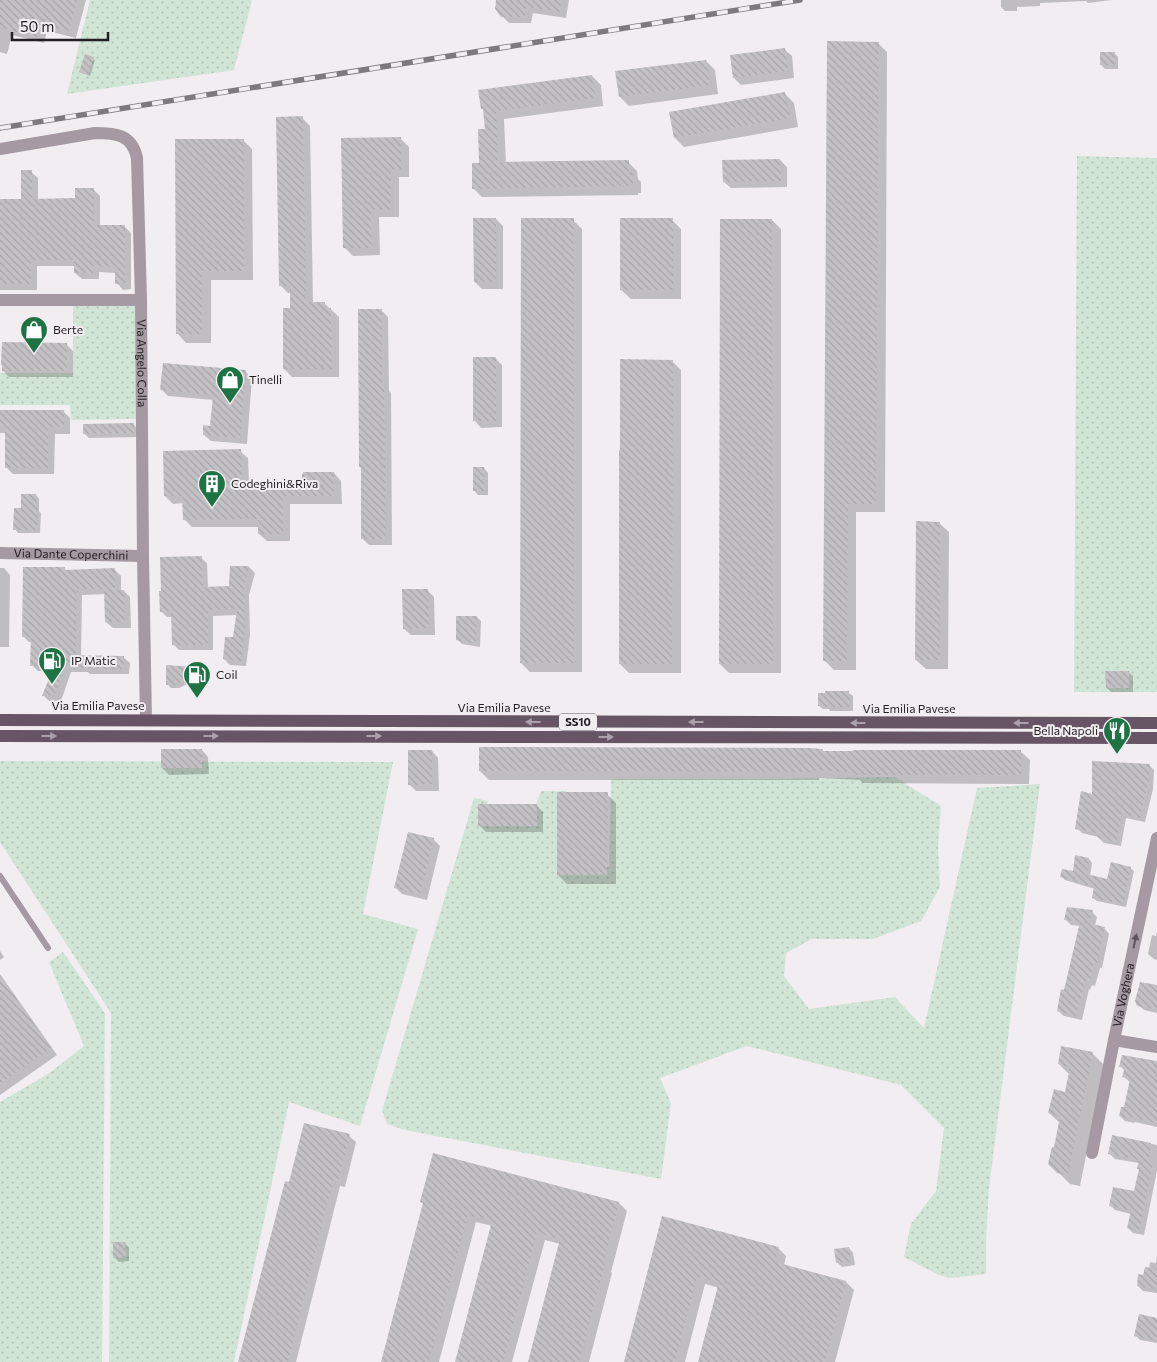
<svg xmlns="http://www.w3.org/2000/svg" width="1157" height="1362" font-family="Commissioner,sans-serif">
  <defs>
    <pattern id="grass-dots" width="8" height="8" patternUnits="userSpaceOnUse" patternTransform="scale(1.25)"><rect width="8" height="8" fill="#d1e5d7"/><path d="M2 2h.1M6 6h.1" fill="none" stroke="#b3c4b8" stroke-width="1.8" stroke-linecap="round"/></pattern>
    <pattern id="building-back-hatch" width="6" height="6" patternUnits="userSpaceOnUse" patternTransform="scale(1.25)"><rect width="6" height="6" fill="#c4c1c4"/><path d="M-1 5l2 2M0 0l6 6M5-1l2 2" fill="none" stroke="#a8a5a8"/></pattern>
  </defs>
  <rect width="100%" height="100%" fill="#f1edf0"/>
  <path fill="url(#grass-dots)" d="M90,0H252L234,70L67,94Z
    M1077,156L1157,158V692H1074Z
    M137,305L138,419L71,420L70,405H0V373H73V306Z
    M0,761L393,762L363,914L418,929L360,1126L289,1102L234,1362H109L111,1013L0,842Z
    M895,777L941,806L938,845L940,887L921,921L873,939H812L786,953L784,976L809,1009L895,997L924,1028L977,788L1040,784L989,1188L986,1240V1274L951,1278L939,1275L904,1257L911,1224L936,1191L944,1128L901,1085L747,1046L660,1078L671,1103L661,1179L405,1130L387,1124L382,1111L474,798L488,801L483,820L532,815L541,791H567L570,870L609,867L611,779H767Z
    M63,952L105,1013L102,1362H0V1102L48,1074L84,1046L49,962Z"/>
  <path fill="#0003" d="M0,0H86L76,38L47,31L44,43L12,35L7,54L0,52Z
    M497,0H569L566,18L533,13L531,23H509L502,16Z
    M1001,0H1112L1088,3L1086,1L1040,3V6L1017,7V11H1005L1001,7Z
    M878,43L887,52L885,512H856V670H834L824,660Z
    M785,50L792,56L794,78L741,85L734,78Z
    M1114,53L1118,57V69H1105L1101,65Z
    M86,56L95,60L90,76L80,72Z
    M706,61L715,70L718,94L629,106L620,97Z
    M592,76L601,85L603,106L504,119L506,164L628,162L637,171L638,179L641,182V193H638V195L482,197L473,188L481,164L487,130L484,111L482,108Z
    M785,94L794,103L798,127L684,147L675,138Z
    M302,118L310,126L313,303H324L339,317V377H292L284,369L292,309L291,293H288L280,285Z
    M400,138L409,147V177H399V217H379L380,255L353,256L344,247Z
    M243,140L252,149L253,280H211V343H186L177,333Z
    M780,160L787,167V187L731,188L724,182Z
    M31,172L38,178V200H76L94,190L100,196V226H124L131,233V289L123,290L117,283L116,273L99,272V279H82L75,273L76,266H37V290H0V200H22Z
    M496,219L503,226V289H482L475,282Z
    M573,220L582,229V672H530L521,663Z
    M672,220L681,229V299H631L621,290Z
    M772,220L781,229V673H729L720,664Z
    M381,310L388,317L389,391L391,393L392,545H369L362,538V469L360,467Z
    M66,344L73,351V377H9L3,371Z
    M495,358L502,365V427L481,428L475,421Z
    M672,361L681,370V673H629L620,664Z
    M245,371L252,378L247,444L211,441L204,435L211,427L214,400L168,396L162,390Z
    M0,411H63L70,418V434H55L54,474H13L6,467V433H0Z
    M133,424L138,429V437L89,438L84,433Z
    M240,451L248,458L249,482H303L334,473L341,481L342,504H290V541H267L259,534V527H192L184,519V503L173,504L165,496Z
    M484,468L488,473V495H478L474,490Z
    M36,495L39,499V511L41,513L40,533H18L15,529L22,509Z
    M939,523L949,532L948,669H926L916,660Z
    M201,558L207,563L208,588L230,587L231,567H249L255,573L249,595L250,635L246,666L230,665L224,659L234,639L237,615L213,616V650H179L173,644V617H167L161,611Z
    M0,568H4L10,575L9,647H0Z
    M65,569L67,571L114,569L121,576V591H124L130,597L131,628H113L106,622V594L82,595L81,657H123L130,663L129,674H90L88,672H71L61,701H49L43,695L53,672L38,671L32,665V642H29L23,636Z
    M427,590L434,597L435,635H411L404,629Z
    M477,617L481,621L480,647L462,644L457,639Z
    M192,669L196,672L195,680L179,688H171L167,684Z
    M1128,672L1133,676V692H1111L1107,688Z
    M849,693L853,696V711H830L829,709H823L819,706Z
    M202,750L208,757L209,774L169,775L162,768Z
    M432,751L438,758L439,791H416L409,784Z
    M1020,751L1030,760L1029,784L863,783L860,780L819,778V780H489L480,771L824,752Z
    M1149,765L1154,770L1153,789L1145,822L1126,818L1121,846L1104,843L1098,837L1082,833L1077,828L1093,795Z
    M607,794L616,803V884H567L558,875Z
    M536,805L543,812V832H486L479,825Z
    M433,839L440,846L427,900L402,894L395,887Z
    M1089,859L1092,863L1090,876L1108,880L1130,868L1134,871L1126,907L1097,901L1093,898L1095,889L1065,880L1062,877L1074,873Z
    M1092,912L1097,917L1095,926L1104,928L1109,934L1102,968H1100L1095,986L1092,985L1090,990L1089,989L1082,1020L1064,1016L1058,1011L1065,992L1081,926L1071,925L1065,919Z
    M1157,932V960L1154,959L1148,954L1152,935L1156,936Z
    M0,951L4,957L0,960Z
    M0,974L57,1055L0,1095Z
    M1157,987V1013L1144,1010L1138,1005Z
    M1092,1053L1104,1065L1080,1186L1070,1184L1049,1163L1055,1149L1060,1123L1049,1113L1066,1093L1070,1075L1059,1064Z
    M1157,1062V1127L1135,1122L1134,1123L1125,1121L1120,1116L1125,1109L1130,1082L1124,1077L1125,1071L1120,1066Z
    M349,1136L356,1142L345,1187L340,1186L296,1362H239L290,1184Z
    M1113,1136L1157,1145V1171L1144,1235L1133,1233L1128,1228L1131,1214L1115,1210L1110,1205L1135,1193L1140,1170L1139,1163L1115,1159L1110,1154Z
    M619,1203L627,1211L611,1272L612,1273L589,1362H529L560,1244L545,1240L512,1362H456L492,1226L476,1222L439,1362H383L424,1204Z
    M663,1218L778,1248L786,1256L784,1266L846,1282L854,1290L835,1362H699L719,1288L705,1284L685,1362H625Z
    M125,1243L129,1248V1261L119,1262L114,1257Z
    M849,1248L853,1253L855,1265L842,1267L837,1262Z
    M1157,1256V1293L1143,1291L1138,1286L1149,1269L1150,1262L1156,1263Z
    M1157,1319V1343L1140,1340L1135,1335Z"/>
  <path fill="url(#building-back-hatch)" d="M0,0H77L69,31L40,24L37,37L0,27Z
    M496,0H561L560,12L526,7L525,17H501L495,9Z
    M827,41L879,42L876,504H848L847,661H823Z
    M785,48L788,71L733,78L730,55Z
    M1100,52H1115V65H1100Z
    M85,54L94,57L88,75L79,72Z
    M706,60L710,85L619,97L615,71Z
    M592,75L595,98L496,111L498,162L629,160V172H633V184H629V186L472,189V163H479L478,129H485L483,109H481L478,90Z
    M785,92L790,118L674,138L669,112Z
    M303,116L306,302H325V308H331L332,369H283V308H290V286H279L276,117Z
    M401,137V169H391V209H371L372,248H343L341,138Z
    M175,139H244V271H202V334H176Z
    M780,159L781,181L723,182L722,160Z
    M21,170H32V199L75,198V188H94V225H125V283L115,284V267L93,266V273H74V260H31V284H0V199H21Z
    M473,218H496V282H474Z
    M521,218H574V663H520Z
    M620,218H673V290H620Z
    M720,219H772L773,664H719Z
    M358,309H382V385H384L386,539H361V467H359Z
    M2,342L67,343V371H2V365H1Z
    M473,357H496V421H473Z
    M620,359L673,360L672,664H619V450H620Z
    M163,363L246,370L240,438L203,435V425L210,426L213,395L160,390Z
    M0,410H64V427H48V468H5V427H0Z
    M134,423V433L83,434V424Z
    M241,449L242,481H302V474H303V472H334V496H283V534H258V519L183,520L182,496H164L163,451Z
    M473,467H484V491H473Z
    M21,494H36V508H38L37,530H13L14,508H21Z
    M916,521L940,522V660H915Z
    M202,556L203,587L229,586L230,566H249L244,589L245,628L241,661L223,659L225,637H233L237,609L208,610V645H172L171,611L160,612L159,591H161L160,557Z
    M23,567H65V570L115,568V590H124L125,622H105L104,589H76V655L124,656V669L82,668V667L65,666L55,695L42,696L54,666H30L31,637H22Z
    M402,589H428L429,628L403,629Z
    M456,616H477L476,644L456,640Z
    M166,665L193,667L192,677L175,685H166Z
    M1105,671H1129V688H1106Z
    M825,691H849V707H825V706H818V693H825Z
    M479,747L810,748L823,749V751H853V750H1021V775H853V772L810,770V772L479,771Z
    M161,749H202V768H161Z
    M408,750H432V784L408,785Z
    M1092,761L1150,764L1148,784L1140,818L1122,814L1116,842L1098,838V833L1075,829L1081,791L1092,794Z
    M557,792H608L607,875H557Z
    M478,804H537V826H478Z
    M408,832L434,838L420,894L394,888Z
    M1075,855L1089,858L1087,874L1107,879L1111,862L1131,867L1123,904L1092,898L1094,887L1060,877L1062,869L1073,871Z
    M1067,907L1093,910L1089,923H1088L1105,927L1097,964L1094,963L1090,981L1086,980L1085,985H1084L1076,1016L1057,1011L1061,989L1064,990L1080,922L1064,920Z
    M0,975L51,1048L0,1084Z
    M1140,982L1157,985V1009L1137,1006L1135,1001Z
    M1061,1046L1093,1052L1068,1176L1057,1173L1048,1164L1052,1147H1054L1060,1117L1048,1113L1054,1089L1065,1092L1070,1067L1058,1064Z
    M1122,1055L1157,1061V1123L1130,1117L1129,1119L1119,1116L1121,1107H1124L1130,1079L1122,1077L1125,1067H1119Z
    M304,1123L350,1134L338,1181L333,1180L288,1362H238L285,1181L289,1182Z
    M1112,1135L1151,1143L1148,1163L1153,1164L1139,1231L1127,1228L1131,1210L1109,1206L1113,1187L1134,1191L1139,1169H1137L1139,1160L1108,1154Z
    M433,1153L619,1202L603,1264H605L579,1362H528L560,1239L537,1233L503,1362H455L492,1221L468,1215L429,1362H381L423,1203L420,1202Z
    M662,1216L779,1247L775,1262L846,1281L825,1362H698L719,1282L697,1277L675,1362H624Z
    M113,1242H125L126,1257L113,1258Z
    M849,1247L851,1261L836,1263L834,1249Z
    M1145,1267L1157,1269V1288H1154V1289L1137,1286L1138,1274L1143,1275Z
    M1139,1314L1157,1318V1341L1134,1336Z"/>
  <g fill="none" stroke-linecap="round" stroke-linejoin="round">
    <path stroke="#a59aa3" stroke-width="6" d="M0,876L48,948"/>
    <g stroke="#a59aa3" stroke-width="12">
      <path id="s1" d="M0,149L95,133C115,133 132,134 137,158L141,300L143,556L146,720"/>
      <path d="M0,300H141"/>
      <path id="s2" d="M0,553L143,556"/>
      <path d="M1114,1040L1157,1047"/>
      <path id="s3" d="M1092,1153L1114,1040L1157,838"/>
    </g>
    <path stroke="#675565" stroke-width="12" d="M0,720L1157,723
      M0,736L1157,738"/>
    <defs>
      <path id="rail" d="M0,128L800,0"/>
    </defs>
    <use href="#rail" stroke="#7d7a7c" stroke-width="5.5"/>
    <use href="#rail" stroke="#f1edf0" stroke-width="4" stroke-dasharray="11" stroke-linecap="butt"/>
  </g>
  <defs><path id="oneway-solid" d="M-6-.8H1V-3.2L6.5 0L1 3.2V.8H-6Z" transform="scale(1.25)"/></defs>
  <g fill="#aca1aa">
    <use href="#oneway-solid" transform="translate(533 722) rotate(-180)"/>
    <use href="#oneway-solid" transform="translate(696 722) rotate(-180)"/>
    <use href="#oneway-solid" transform="translate(858 723) rotate(-180)"/>
    <use href="#oneway-solid" transform="translate(1021 723) rotate(180)"/>
    <use href="#oneway-solid" transform="translate(49 736)"/>
    <use href="#oneway-solid" transform="translate(211 736)"/>
    <use href="#oneway-solid" transform="translate(374 736)"/>
    <use href="#oneway-solid" transform="translate(606 737)"/>
  </g>
  <use fill="#5c565b" href="#oneway-solid" transform="translate(1135 941) rotate(-78)"/>
  <defs>
    <symbol id="shop-pin" viewBox="-11 -11 22 30"><path d="M0 17L-7.5 6A9.5 9.5 0 1 1 7.5 6Z" fill="#1e7345" stroke="#f1edf0"/><path d="M-5-2.5h2.3a2.7 3.5 0 0 1 5.4 0H5L5.5 6h-11ZM-1.5-2.5h3a1.5 2.3 0 0 0-3 0Z" fill="#fff"/></symbol>
    <symbol id="building-pin" viewBox="-11 -11 22 30"><path d="M0 17L-7.5 6A9.5 9.5 0 1 1 7.5 6Z" fill="#1e7345" stroke="#f1edf0"/><path d="M-4-6H4V6H1V3H-1V6H-4ZM-2.5-4.3h1.7v1.8h-1.7ZM.8-4.3h1.7v1.8H.8ZM-2.5-1h1.7V.8h-1.7ZM.8-1h1.7V.8H.8Z" fill="#fff"/></symbol>
    <symbol id="fuel-pin" viewBox="-11 -11 22 30"><path d="M0 17L-7.5 6A9.5 9.5 0 1 1 7.5 6Z" fill="#1e7345" stroke="#f1edf0"/><path d="M-5.5-6h7V0h2V4h1.3V-2.5L3-4.5l.8-.8L6-3V5H2.5V1h-1V6h-7ZM-4.2-4.7v3.2H.2V-4.7Z" fill="#fff"/></symbol>
    <symbol id="restaurant-pin" viewBox="-11 -11 22 30"><path d="M0 17L-7.5 6A9.5 9.5 0 1 1 7.5 6Z" fill="#1e7345" stroke="#f1edf0"/><path d="M-5-6h1v4h1v-4h1v4h1v-4h1v5L-1.5 .5V6h-2V.5L-5-1ZM5-6V6H3V1.5H1.5Q1.5-4 5-6Z" fill="#fff"/></symbol>
  </defs>
  <g fill-rule="evenodd">
    <use href="#shop-pin" x="18" y="314" width="32" height="43"/>
    <use href="#shop-pin" x="214" y="364" width="32" height="43"/>
    <use href="#building-pin" x="196" y="468" width="32" height="43"/>
    <use href="#fuel-pin" x="36" y="645" width="32" height="43"/>
    <use href="#fuel-pin" x="181" y="659" width="32" height="43"/>
    <use href="#restaurant-pin" x="1101" y="715" width="32" height="43"/>
  </g>
  <g text-anchor="middle" stroke-width="4" stroke-linejoin="round" paint-order="stroke">
    <rect fill="#f1edf0" stroke="#5f5d5e" stroke-width="1" x="559" y="713.5" width="38" height="17" rx="4"/>
    <g font-size="11" font-weight="bold" fill="#211f20">
      <text x="578" y="726">SS10</text>
    </g>
    <g font-size="12" fill="#211f20" stroke="#f1edf0" text-anchor="start">
      <text x="53" y="334">Berte</text>
      <text x="249" y="384">Tinelli</text>
      <text x="231" y="488">Codeghini&amp;Riva</text>
      <text x="71" y="665">IP Matic</text>
      <text x="216" y="679">Coil</text>
      <text x="1098" y="735" text-anchor="end">Bella Napoli</text>
    </g>
    <g font-size="12" fill="#211f20" stroke="#f1edf0">
      <text dy="4" stroke="none"><textPath href="#s1" startOffset="356">Via Angelo Colla</textPath></text>
      <text dy="4" stroke="none"><textPath href="#s2" startOffset="71">Via Dante Coperchini</textPath></text>
      <text x="98" y="710">Via Emilia Pavese</text>
      <text x="504" y="712">Via Emilia Pavese</text>
      <text x="909" y="713">Via Emilia Pavese</text>
      <text dy="4" stroke="none"><textPath href="#s3" startOffset="161">Via Voghera</textPath></text>
    </g>
  </g>
  <path d="M12 32v8h96v-8" fill="none" stroke="#211f20" stroke-width="2.5"/>
  <text x="20" y="32" font-size="15" fill="#211f20" stroke="#f1edf0" stroke-width="4" paint-order="stroke">50 m</text>
</svg>
